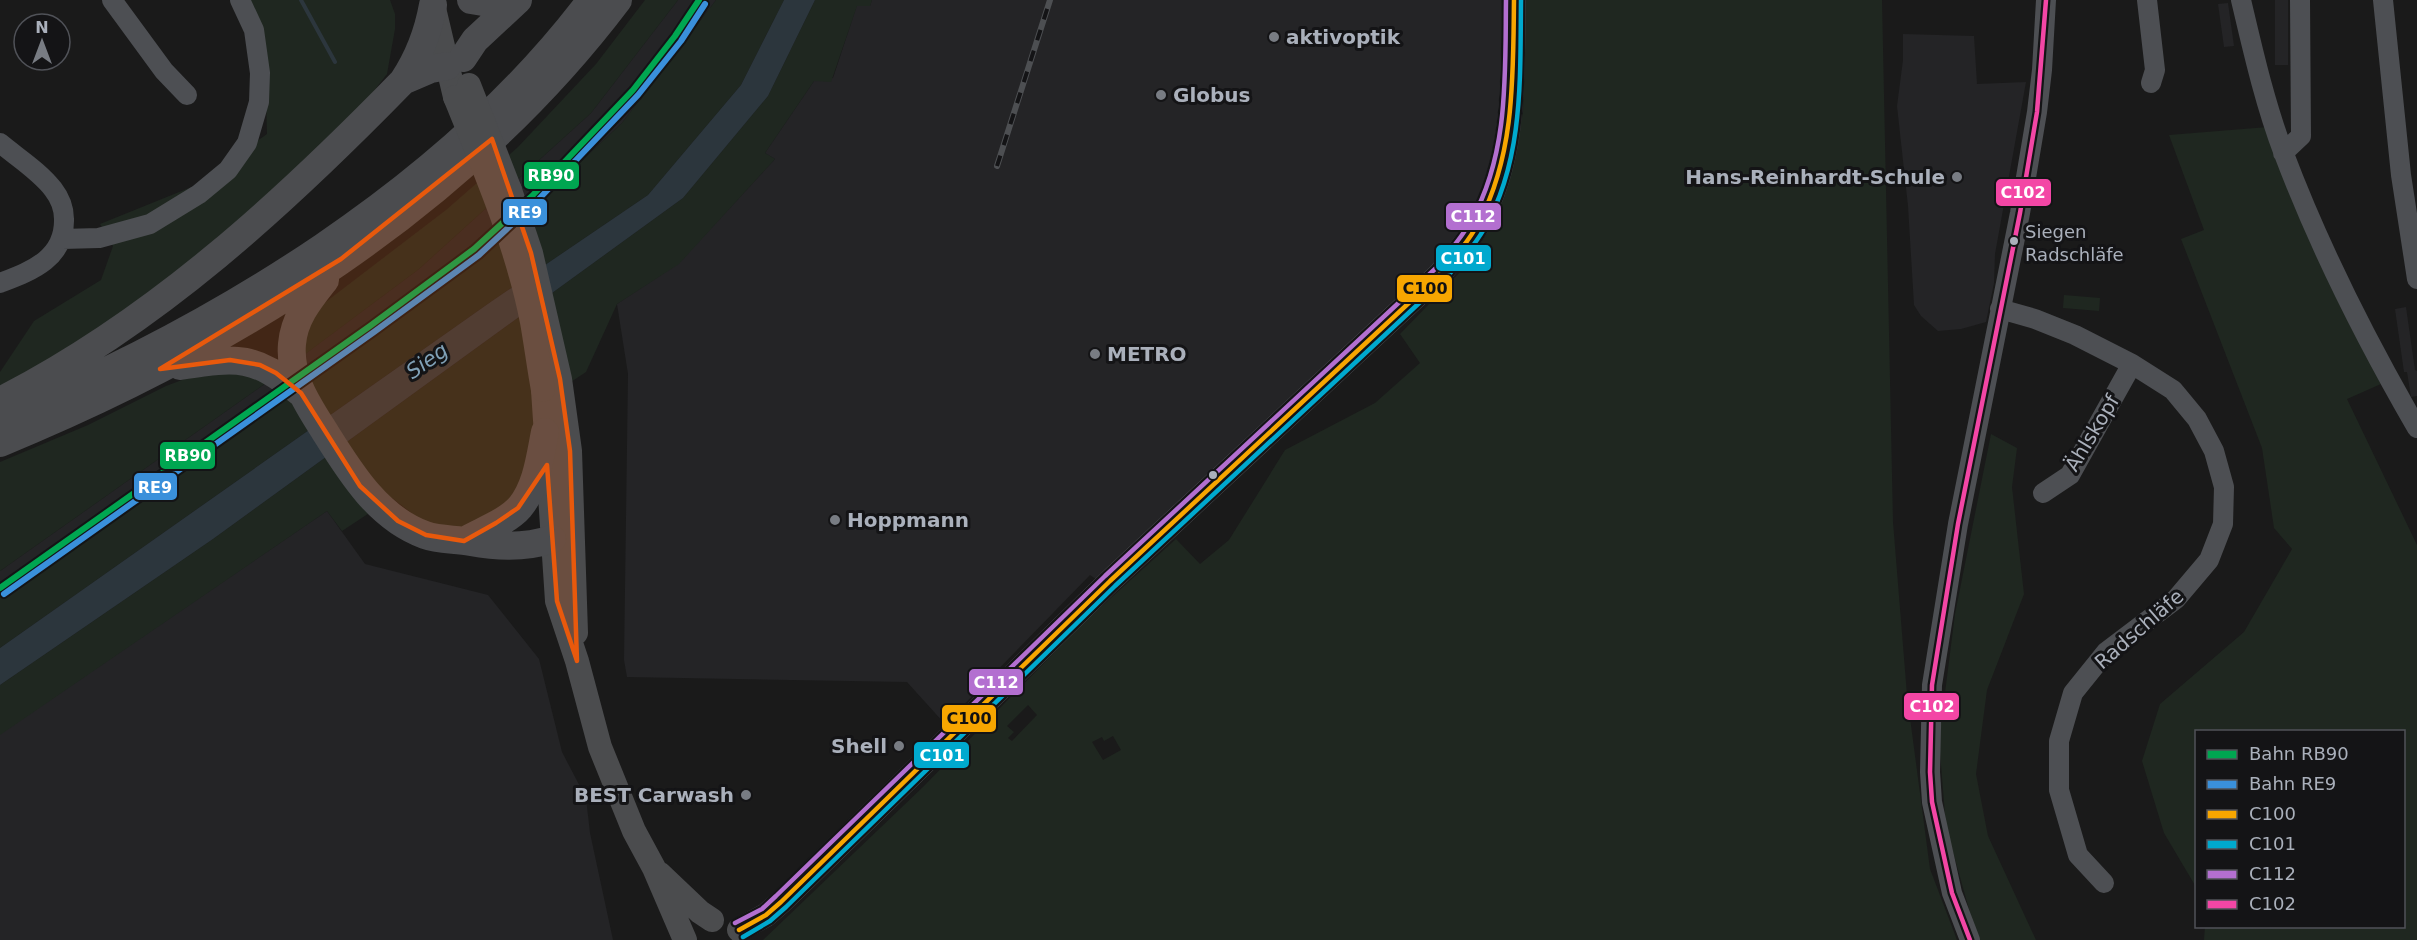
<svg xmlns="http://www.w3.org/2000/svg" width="2417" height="940" font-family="'DejaVu Sans',sans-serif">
  <rect width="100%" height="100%" fill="#1a1a1a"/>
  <path fill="#242426" d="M678,0H716L622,123L489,248L325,369L87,537L0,596V571L266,383L419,269L591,113Z
    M872,0H1514L1511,96L1478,224L1100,582L1090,575L945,724L907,682L627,677L624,660L628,374L617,304L679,263L775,159L765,153L814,81L833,78L857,5L870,6Z
    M2275,0H2288V65H2275Z
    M2228,3L2234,46L2224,47L2218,4Z
    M1903,34L1974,36L1977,84L2026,82L1995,254L1994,283L1986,322L1961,329L1938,331L1921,316L1914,305L1908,206L1897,106L1903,60Z
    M2406,307L2415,370L2417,371V396L2411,397L2407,372H2404L2395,309Z
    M327,511L365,564L488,595L539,659L562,752L586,798L590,833L613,940H0V734Z"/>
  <path fill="#1f2720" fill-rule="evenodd" d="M248,0H390L395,14V29L387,74L360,109L167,286L0,391V372L34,321L101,280L113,246L100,224L194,186L267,134L266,97Z
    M645,0H678L591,113L419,269L304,355L310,314L446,210L518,147L596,64Z
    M716,0H784L741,85L648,195L492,301L0,648V596L87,537L325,369L489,248L622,123Z
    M815,0H872L870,6H857L831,82L814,81L765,153L775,159L679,264L617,304L586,372L533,407L534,456L520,493L474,527L445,528L422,521L392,498L342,531L327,511L0,735V685L213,539L683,198L768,96Z
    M1525,0H1882L1893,522L1907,695L1930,869L1957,940H763L924,786L1081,625L1176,539L1200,564L1229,540L1285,450L1375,403L1420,363L1400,334L1461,271L1486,235L1512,171L1523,112ZM1028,705L1037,715L1012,741L1008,738L1014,732L1007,726ZM1113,736L1121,750L1103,760L1092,742L1102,737L1104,741Z
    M2268,127L2381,384L2347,399L2417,545V940H2204L2205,927L2404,926V732H2196V887L2164,833L2142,761L2160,704L2244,632L2292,549L2274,528L2262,448L2181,239L2204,230L2169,135Z
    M2064,295L2100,298L2099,311L2063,308Z
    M206,371L243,373L266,383L0,571V462L88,425L166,386Z
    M1991,434L2017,448L2012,487L2024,594L1987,690L1976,774L1988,836L2036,940H1980L1974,927L1946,827L1939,740L1955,614Z"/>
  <path fill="#2c363d" d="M784,0H815L768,96L683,198L213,539L0,685V648L492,301L648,195L741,85Z"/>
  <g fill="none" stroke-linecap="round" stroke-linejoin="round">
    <path stroke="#2c363d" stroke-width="4" d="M301,0L335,62"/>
    <path stroke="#4d4f53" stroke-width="20" d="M112,0L164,71L187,95
      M2147,0L2155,70L2151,83
      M2241,0C2253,51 2265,104 2284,154C2320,249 2366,340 2417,428
      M2383,0L2401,175L2417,279
      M0,143C18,158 39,171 53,189C60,198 64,208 64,219C65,259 31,271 0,283
      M2283,153L2301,136L2300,0
      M62,239L99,238L150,224L199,194L228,170L247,143L259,102L260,73L254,30L240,0
      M2000,309L2035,319L2075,335L2132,364L2173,390L2197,419L2214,451L2224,487L2223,524L2209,560L2176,599L2106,652L2073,693L2059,741V790L2078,855L2104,883
      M2043,493L2070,475L2132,364
      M1970,940L1952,893L1932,802L1930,772L1932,685L1958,524L2020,213L2037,112L2042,70L2046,0"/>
    <path stroke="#4b4c4e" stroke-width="24" d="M433,4L455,97
      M510,190L531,253L560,379L570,451L576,633
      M543,390L557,601L577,661L600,747L634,831L654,868L685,940
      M660,874L700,912L712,920
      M739,930L766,915L781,902L1110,581L1440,274C1453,258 1469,241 1479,223C1517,155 1512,75 1514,0"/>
    <path stroke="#4b4c4f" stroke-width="28" d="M471,0L483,2L503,0
      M463,58L475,40L518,0
      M403,81L431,69L447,66
      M325,280C310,299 294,318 292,344C289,378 308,405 325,432C350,472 378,518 425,535C439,540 456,539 471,542C498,547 526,548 552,539
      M180,366C240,357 253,355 301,393
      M4,399C157,320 284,203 403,81C419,57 428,33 433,5
      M0,419C216,329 448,190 591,0
      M0,443C234,347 464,204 618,0
      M464,541C481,531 507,522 520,507C537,486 540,457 545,432"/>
    <defs>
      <path id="rail" d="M997,166L1050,0"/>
    </defs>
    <use href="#rail" stroke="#4d4f52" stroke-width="6"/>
    <use href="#rail" stroke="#141416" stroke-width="4" stroke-dasharray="11" stroke-linecap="butt"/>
    <path stroke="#4b4c4e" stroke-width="24" d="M469,85L510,190
      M455,97C485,170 517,245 532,322C536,345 539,368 543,390"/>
    <defs>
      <path id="bus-1" d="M739,930L766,915L781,902L1110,581L1440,274C1454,258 1469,241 1479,222C1515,154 1513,75 1514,0"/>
      <path id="bus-2" d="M743,937L770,921L786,907L1115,586L1445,279C1459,263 1474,247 1484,229C1524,160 1520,77 1521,0"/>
      <path id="bus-3" d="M735,923L762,909L776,896L1105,576L1435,269C1447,254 1461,239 1471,221C1509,154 1505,74 1506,0"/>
      <path id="bus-4" d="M1970,940L1952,893L1932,802L1930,772L1932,685L1958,524L2020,213L2037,112L2046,0"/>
    </defs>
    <use href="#bus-1" stroke="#141416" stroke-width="9"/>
    <use href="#bus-2" stroke="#141416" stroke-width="9"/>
    <use href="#bus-3" stroke="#141416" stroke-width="9"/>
    <use href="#bus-4" stroke="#141416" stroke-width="9"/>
    <use href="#bus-1" stroke="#f7a600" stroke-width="4.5"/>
    <use href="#bus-2" stroke="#00a9ce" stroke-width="4.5"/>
    <use href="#bus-3" stroke="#b36fd0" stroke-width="4.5"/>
    <use href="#bus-4" stroke="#f346a5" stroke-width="4.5"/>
    <defs>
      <path id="rail-1" d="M0,588L370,326L474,249L532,196L633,90L675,36L699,0"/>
      <path id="rail-2" d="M4,594L374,332L479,255L537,201L638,95L681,41L705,4"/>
    </defs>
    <use href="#rail-1" stroke="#141416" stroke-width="10"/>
    <use href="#rail-2" stroke="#141416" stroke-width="10"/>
    <use href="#rail-1" stroke="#00a651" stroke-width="6"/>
    <use href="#rail-2" stroke="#3a90db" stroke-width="6"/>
  </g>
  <path fill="#e8590c" fill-opacity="0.2" stroke="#e8590c" stroke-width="4.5" stroke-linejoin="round" d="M492,139L531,253L560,379L570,451L577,661L557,601L547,465L518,508L496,523L464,541L426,535L398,521L360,486L301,393L276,373L260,365L230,360L160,369L341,259Z"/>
  <g fill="#787c83" stroke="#141416" stroke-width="2">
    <circle cx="1274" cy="37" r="6"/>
    <circle cx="1161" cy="95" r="6"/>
    <circle cx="1957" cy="177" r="6"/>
    <circle cx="1095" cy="354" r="6"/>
    <circle cx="835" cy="520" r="6"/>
    <circle cx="899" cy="746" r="6"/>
    <circle cx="746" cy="795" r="6"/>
  </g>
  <g fill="#aab0bb" stroke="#141416" stroke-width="2">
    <circle cx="2014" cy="241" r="5"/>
    <circle cx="1213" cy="475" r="5"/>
  </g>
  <g text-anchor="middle" stroke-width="6" stroke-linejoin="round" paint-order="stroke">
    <g font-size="18" fill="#aab0bb" stroke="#141416" text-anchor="start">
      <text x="2025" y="238">Siegen<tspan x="2025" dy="23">Radschläfe</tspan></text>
    </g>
    <g font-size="20" font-weight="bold" fill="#aab0bb" stroke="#141416" text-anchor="start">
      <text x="1286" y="44">aktivoptik</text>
      <text x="1173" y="102">Globus</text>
      <text x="1945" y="184" text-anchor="end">Hans-Reinhardt-Schule</text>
      <text x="1107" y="361">METRO</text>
      <text x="847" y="527">Hoppmann</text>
      <text x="887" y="753" text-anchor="end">Shell</text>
      <text x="734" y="802" text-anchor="end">BEST Carwash</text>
    </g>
    <g font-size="20" fill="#aab0bb" stroke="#141416">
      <text transform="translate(2092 433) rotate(-59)" y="7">Ählskopf</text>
      <text transform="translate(2139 629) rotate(-41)" y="7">Radschläfe</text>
    </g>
    <g font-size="21" font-style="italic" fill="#80a1b7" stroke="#141416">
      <text transform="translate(427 361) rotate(-35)" y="7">Sieg</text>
    </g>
  </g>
  <g stroke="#141416" stroke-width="2">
    <rect x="523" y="161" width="57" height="29" rx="6" fill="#00a651"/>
    <rect x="1995" y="178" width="57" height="29" rx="6" fill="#f346a5"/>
    <rect x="502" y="198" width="46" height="28" rx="6" fill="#3a90db"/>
    <rect x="1445" y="202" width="57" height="29" rx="6" fill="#b36fd0"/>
    <rect x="1435" y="244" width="57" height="28" rx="6" fill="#00a9ce"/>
    <rect x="1396" y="274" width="57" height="29" rx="6" fill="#f7a600"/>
    <rect x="159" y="441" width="57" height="29" rx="6" fill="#00a651"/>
    <rect x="133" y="472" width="45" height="29" rx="6" fill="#3a90db"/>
    <rect x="968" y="668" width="56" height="28" rx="6" fill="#b36fd0"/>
    <rect x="1903" y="692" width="57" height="29" rx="6" fill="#f346a5"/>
    <rect x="941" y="704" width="56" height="29" rx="6" fill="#f7a600"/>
    <rect x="913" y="741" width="57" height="28" rx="6" fill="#00a9ce"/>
  </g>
  <g font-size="16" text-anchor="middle" font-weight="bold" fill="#fff">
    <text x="551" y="181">RB90</text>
    <text x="2023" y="198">C102</text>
    <text x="525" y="218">RE9</text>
    <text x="1473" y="222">C112</text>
    <text x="1463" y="264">C101</text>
    <text x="188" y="461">RB90</text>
    <text x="155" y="493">RE9</text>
    <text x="996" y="688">C112</text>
    <text x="1932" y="712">C102</text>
    <text x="942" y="761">C101</text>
  </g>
  <g font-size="16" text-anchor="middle" font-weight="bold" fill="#111">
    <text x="1425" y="294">C100</text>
    <text x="969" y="724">C100</text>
  </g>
  <rect x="2195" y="730" width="210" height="198" fill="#141416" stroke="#505258" stroke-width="1.5"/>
  <rect x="2207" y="750" width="30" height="9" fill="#00a651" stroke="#505258" stroke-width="1.5"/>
  <text x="2249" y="760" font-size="18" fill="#aab0bb">Bahn RB90</text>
  <rect x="2207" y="780" width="30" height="9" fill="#3a90db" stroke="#505258" stroke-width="1.5"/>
  <text x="2249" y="790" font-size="18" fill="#aab0bb">Bahn RE9</text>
  <rect x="2207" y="810" width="30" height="9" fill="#f7a600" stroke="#505258" stroke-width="1.5"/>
  <text x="2249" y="820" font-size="18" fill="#aab0bb">C100</text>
  <rect x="2207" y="840" width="30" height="9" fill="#00a9ce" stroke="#505258" stroke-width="1.5"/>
  <text x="2249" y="850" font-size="18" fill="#aab0bb">C101</text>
  <rect x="2207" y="870" width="30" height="9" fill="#b36fd0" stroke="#505258" stroke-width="1.5"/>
  <text x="2249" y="880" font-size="18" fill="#aab0bb">C112</text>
  <rect x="2207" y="900" width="30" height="9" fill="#f346a5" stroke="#505258" stroke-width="1.5"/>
  <text x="2249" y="910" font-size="18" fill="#aab0bb">C102</text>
  <g transform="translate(42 42)"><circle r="28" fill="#141416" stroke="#505258" stroke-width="1.5"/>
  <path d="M0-4.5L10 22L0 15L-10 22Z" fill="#787c83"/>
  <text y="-9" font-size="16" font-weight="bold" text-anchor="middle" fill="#aab0bb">N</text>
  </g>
</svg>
